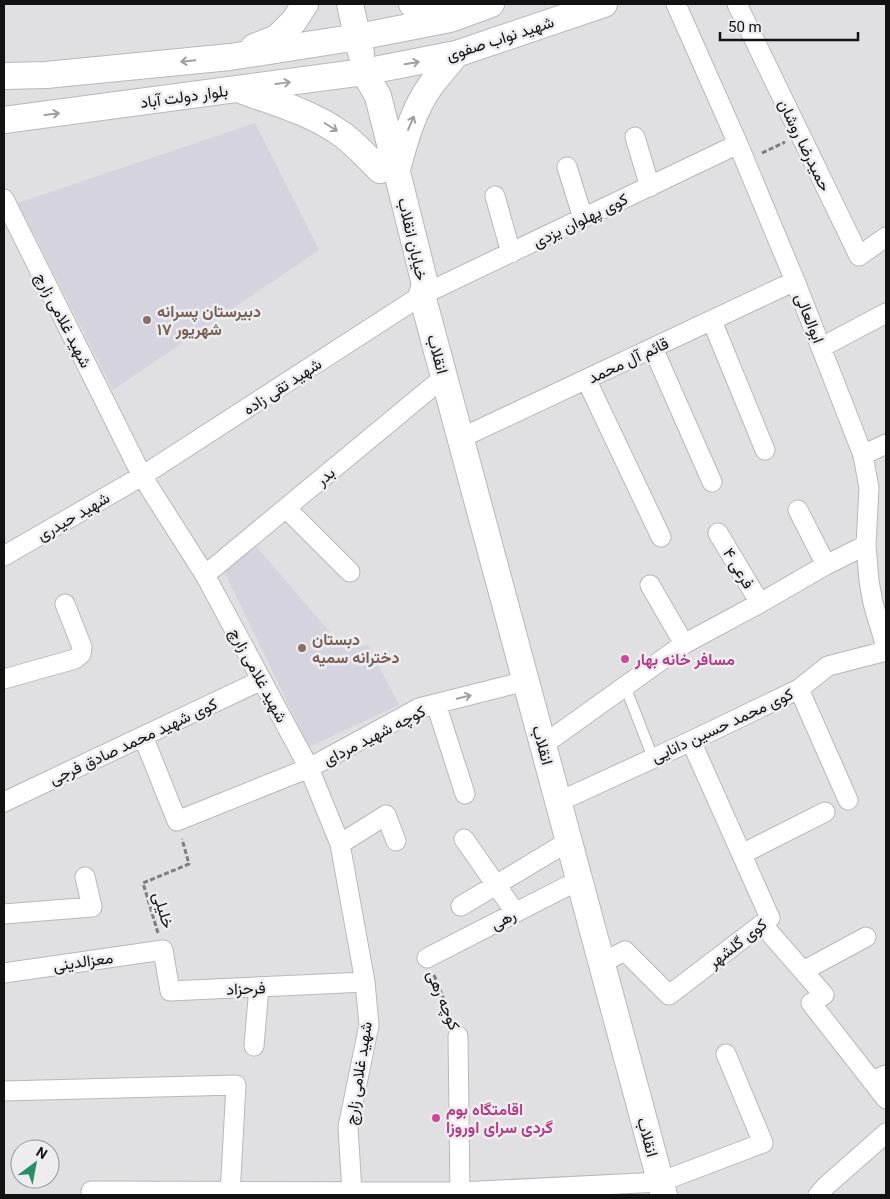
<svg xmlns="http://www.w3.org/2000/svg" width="890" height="1199" font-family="Roboto,Vazirmatn,sans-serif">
  <rect width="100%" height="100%" fill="#e0e0e3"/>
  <path fill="#d4d3de" d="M255,123L319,250L113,390L18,203Z
    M257,547L345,650L368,645L399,705L309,747L224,571Z"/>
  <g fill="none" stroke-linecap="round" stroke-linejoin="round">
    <defs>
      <path id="lane" d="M625,686L653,758"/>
      <path id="street" d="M676,4L738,144L795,281L863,455L869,488L866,545L869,581L873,603L886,647
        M737,4L859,256L886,237
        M635,137L650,187
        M567,167L583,218
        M495,196L511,253
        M4,199L142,476L205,575L309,768L340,844L365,982L369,1025L348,1127L352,1192
        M712,321L765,450
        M822,347L886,313
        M653,348L712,482
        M586,379L661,537
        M461,438L795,281
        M863,455L886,444
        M286,508L350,572
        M798,510L826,565
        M718,533L760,603
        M4,556L142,476L422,295L738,144
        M205,575L444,377
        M650,585L684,644
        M4,679L75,659L81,654L82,647L65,604
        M799,689L848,800
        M436,704L465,794
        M143,736L177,821L309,768L419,708L526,681
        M543,745L684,644L760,603L826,565L866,545
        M4,802L262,680
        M558,802L691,741L799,689L828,666L886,651
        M464,839L515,912
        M340,844L386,815L396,841
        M742,854L825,812
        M461,906L569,841
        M4,914L92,907L85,877
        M762,924L824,995L811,1003L872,1081
        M427,958L579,880
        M601,963L625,951L669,995L770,918L691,741
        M803,971L866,937
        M4,973L163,950L170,991L365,982
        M458,1036L460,1195
        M254,1046L259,987
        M886,1075L872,1081L886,1099
        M4,1091L236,1085L230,1195
        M91,1195V1191L461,1192L660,1182L763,1143L726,1054
        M818,1195L826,1186L886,1133"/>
      <path id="secondary" d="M350,4L361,53
        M412,4L450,19
        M254,47L277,38L294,21L305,4
        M364,72L378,96L425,284L422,295L664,1195
        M4,76L46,75L230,57L358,37L450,19L491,4
        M243,91C277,103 313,113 343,135C356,145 368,158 380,170
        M4,120L364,72L456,54L604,4
        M397,169C405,140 413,110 431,85C439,74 448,65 456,54"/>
    </defs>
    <use href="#lane" stroke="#b8b8bb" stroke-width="12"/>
    <use href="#street" stroke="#b8b8bb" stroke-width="21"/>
    <use href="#secondary" stroke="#b8b8bb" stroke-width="28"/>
    <path stroke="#7d7d7f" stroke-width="3" stroke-dasharray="5 2.5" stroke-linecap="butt" d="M762,153L785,142
      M158,933L143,883L189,864L182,839
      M434,975L452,1020"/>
    <use href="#lane" stroke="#fff" stroke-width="10"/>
    <use href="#street" stroke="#fff" stroke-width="19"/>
    <use href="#secondary" stroke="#fff" stroke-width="26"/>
  </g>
  <defs><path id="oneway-shaft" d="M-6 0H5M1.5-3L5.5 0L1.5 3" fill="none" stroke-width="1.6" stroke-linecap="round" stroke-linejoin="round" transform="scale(1.25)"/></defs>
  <g stroke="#a0a0a1">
    <use href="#oneway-shaft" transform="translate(188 61) rotate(174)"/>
    <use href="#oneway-shaft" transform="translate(412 63) rotate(-10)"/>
    <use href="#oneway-shaft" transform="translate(283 83) rotate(-8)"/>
    <use href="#oneway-shaft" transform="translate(52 114) rotate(-7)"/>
    <use href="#oneway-shaft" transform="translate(411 123) rotate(-67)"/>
    <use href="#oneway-shaft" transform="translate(331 127) rotate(32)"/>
    <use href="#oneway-shaft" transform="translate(464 697) rotate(-14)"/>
  </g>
  <g fill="#8d6e63" stroke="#ededf0" stroke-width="2">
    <circle cx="147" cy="320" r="5"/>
    <circle cx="302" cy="648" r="5"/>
  </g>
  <g fill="#d1479c" stroke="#ededf0" stroke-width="2">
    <circle cx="625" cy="659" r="5"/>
    <circle cx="436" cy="1118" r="5"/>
  </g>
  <g text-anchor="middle" stroke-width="5" stroke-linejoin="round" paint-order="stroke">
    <g font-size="16" fill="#121213" stroke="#ededf0">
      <text transform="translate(500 38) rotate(-18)" y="6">شهید نواب صفوی</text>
      <text transform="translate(184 96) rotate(-8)" y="6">بلوار دولت آباد</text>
      <text transform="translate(805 145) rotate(64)" y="6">حمیدرضا روشان</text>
      <text transform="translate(580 220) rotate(-26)" y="6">کوی پهلوان یزدی</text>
      <text transform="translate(413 239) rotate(77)" y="6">خیابان انقلاب</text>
      <text transform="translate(810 318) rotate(68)" y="6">ابوالعالی</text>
      <text transform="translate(64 320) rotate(63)" y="6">شهید غلامی زارچ</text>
      <text transform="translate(438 354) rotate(75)" y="6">انقلاب</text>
      <text transform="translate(628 360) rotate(-25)" y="6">قائم آل محمد</text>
      <text transform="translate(282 386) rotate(-33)" y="6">شهید تقی زاده</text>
      <text transform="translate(325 476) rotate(-40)" y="6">بدر</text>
      <text transform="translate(73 516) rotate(-30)" y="6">شهید حیدری</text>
      <text transform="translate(739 568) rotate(59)" y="6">فرعی ۴</text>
      <text transform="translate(259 675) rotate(62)" y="6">شهید غلامی زارچ</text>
      <text transform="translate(722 725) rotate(-25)" y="6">کوی محمد حسین دانایی</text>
      <text transform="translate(374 735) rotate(-27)" y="6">کوچه شهید مردای</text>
      <text transform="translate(133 741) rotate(-25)" y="6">کوی شهید محمد صادق فرجی</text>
      <text transform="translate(543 745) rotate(75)" y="6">انقلاب</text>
      <text transform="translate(164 910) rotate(73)" y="6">خلیلی</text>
      <text transform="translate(503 919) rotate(-27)" y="6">رهی</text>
      <text transform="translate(737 943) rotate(-38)" y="6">کوی گلشهر</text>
      <text transform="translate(83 961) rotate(-8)" y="6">معزالدینی</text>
      <text transform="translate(246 988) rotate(-2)" y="6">فرحزاد</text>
      <text transform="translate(444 1000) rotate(68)" y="6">کوچه رهی</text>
      <text transform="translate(358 1073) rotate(-81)" y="6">شهید غلامی زارچ</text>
      <text transform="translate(648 1137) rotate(75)" y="6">انقلاب</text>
    </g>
    <g font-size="16" font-weight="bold" fill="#785e54" stroke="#ededf0" text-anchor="start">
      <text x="157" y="317">دبیرستان پسرانه<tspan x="157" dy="18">۱۷ شهریور</tspan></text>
      <text x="312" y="645">دبستان<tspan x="312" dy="18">دخترانه سمیه</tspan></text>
    </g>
    <g font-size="16" font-weight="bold" fill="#b23c85" stroke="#ededf0" text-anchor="start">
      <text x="635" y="665">مسافر خانه بهار</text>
      <text x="446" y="1115">اقامتگاه بوم<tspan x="446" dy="18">گردی سرای اوروزا</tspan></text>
    </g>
  </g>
  <rect width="890" height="1199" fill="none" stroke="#121213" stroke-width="10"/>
  <g transform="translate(35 1164) rotate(32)"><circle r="24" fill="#ededf0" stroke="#959598"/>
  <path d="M0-4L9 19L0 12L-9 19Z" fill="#2a8d67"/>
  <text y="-8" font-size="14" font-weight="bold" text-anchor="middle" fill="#121213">N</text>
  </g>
  <path d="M720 32v8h138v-8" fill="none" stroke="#121213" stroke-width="2.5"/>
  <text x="728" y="32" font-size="15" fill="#121213" stroke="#ededf0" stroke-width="4" paint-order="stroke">50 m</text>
</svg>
